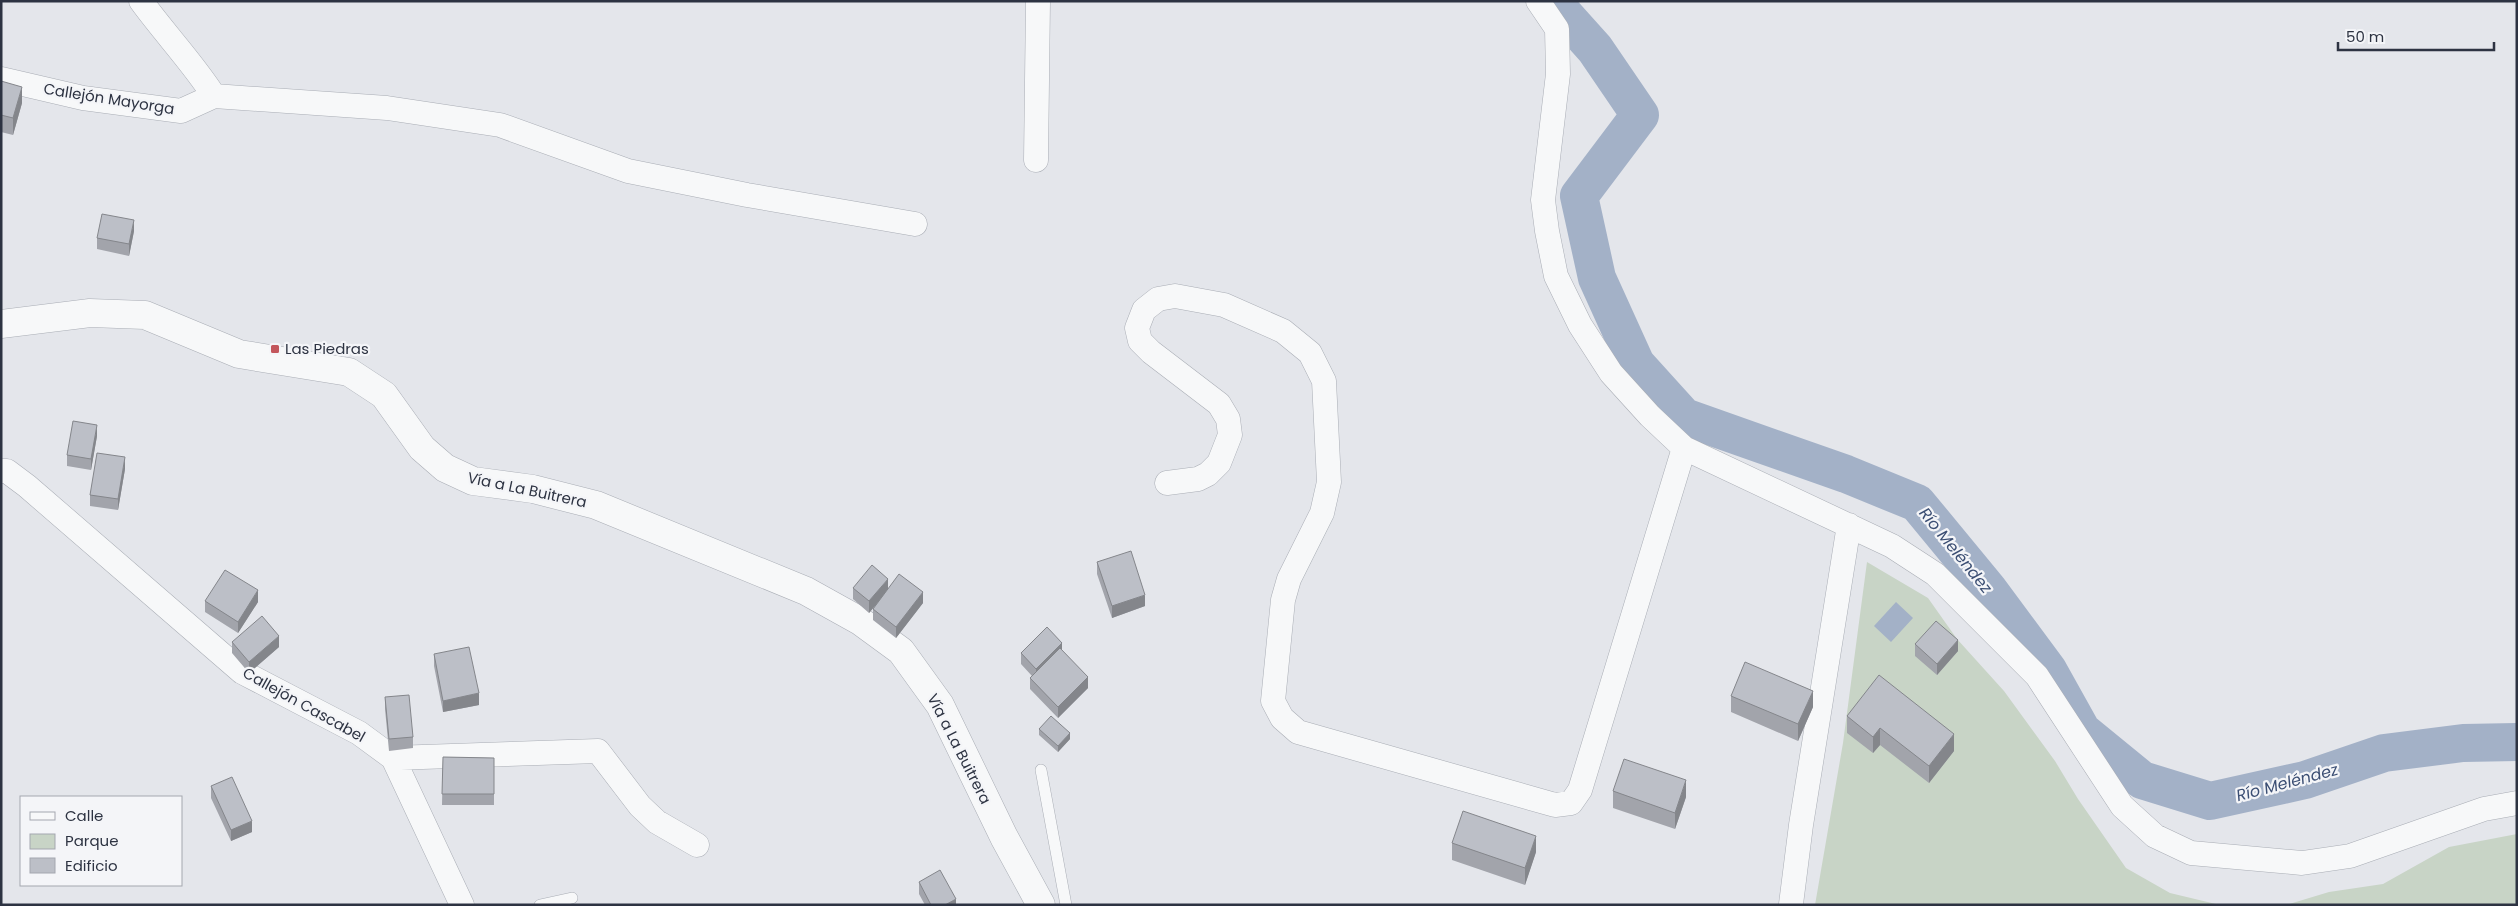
<svg xmlns="http://www.w3.org/2000/svg" width="2518" height="906" font-family="Poppins,sans-serif">
  <rect width="100%" height="100%" fill="#e4e6eb"/>
  <path fill="#c8d4c6" d="M1867,562L1928,598L1957,639L2004,691L2055,761L2078,799L2126,868L2170,893L2220,905H1815L1843,743Z
    M2517,834V905H2286L2329,892L2383,884L2449,847Z"/>
  <path fill="#a3b1c7" d="M1896,602L1913,618L1891,642L1874,626Z"/>
  <g fill="none" stroke-linecap="round" stroke-linejoin="round">
    <path stroke="#a3b1c7" stroke-width="38" d="M1552,1L1595,49L1640,115L1579,196L1597,278L1636,364L1684,417L1846,474L1917,503L1988,589L2048,670L2082,731L2142,780L2210,801L2305,780L2384,753L2463,743L2517,742"/>
    <defs>
      <path id="service" d="M1041,770L1066,905
        M540,905L572,898"/>
      <path id="minor" d="M141,1C165,34 193,63 214,96
        M1538,1L1557,29L1558,74L1543,200L1547,231L1556,276L1580,325L1611,373L1650,416L1684,448L1892,546L1935,574L2037,676L2122,806L2155,836L2191,853L2302,863L2350,856L2484,809L2517,803
        M1,79L83,98L181,111L214,96L387,108L500,125L628,171L747,195L915,224
        M1036,160L1038,1
        M1,471H7L27,486L242,672L359,733L393,758L462,905
        M1167,483L1198,479L1208,474L1219,463L1230,435L1228,419L1219,404L1151,352L1140,341L1137,328L1144,310L1158,299L1175,296L1224,305L1283,331L1310,353L1324,381L1329,482L1322,513L1289,579L1283,600L1273,701L1282,718L1298,732L1555,805L1571,803L1580,790L1684,448
        M393,758L598,751L640,806L657,822L697,845
        M1791,904L1801,825L1849,525"/>
      <path id="tertiary" d="M1,324L90,313L145,315L239,354L349,372L384,395L422,448L445,468L473,481L533,489L596,505L806,591L860,621L901,651L940,705L1004,837L1041,905"/>
    </defs>
    <use href="#service" stroke="#a9adb5" stroke-width="12"/>
    <use href="#minor" stroke="#a9adb5" stroke-width="25"/>
    <use href="#tertiary" stroke="#a9adb5" stroke-width="29"/>
    <use href="#service" stroke="#f7f8f9" stroke-width="11"/>
    <use href="#minor" stroke="#f7f8f9" stroke-width="24"/>
    <use href="#tertiary" stroke="#f7f8f9" stroke-width="28"/>
  </g>
  <path fill="#a2a4ab" d="M1,81L22,103L13,135L1,132Z
    M134,231L129,256L97,249V238Z
    M97,436L91,470L67,466V455Z
    M125,469L118,510L90,506V495Z
    M1097,562L1145,606L1112,618L1097,574Z
    M853,588H888L923,603L896,638L873,620V609L876,605L869,613L853,599Z
    M205,601L258,602L238,633L205,612Z
    M232,642L279,647L249,673L232,653Z
    M1915,644L1958,651L1937,675L1915,656Z
    M1062,650L1088,688L1058,718L1030,689V678L1032,676L1021,664V653Z
    M434,654L479,705L443,712L434,666Z
    M1731,696L1813,707L1798,741L1731,712Z
    M385,697L413,737V748L389,751L385,709Z
    M1847,716L1954,751L1929,783L1880,745L1873,753L1847,733Z
    M1039,729L1070,739L1058,752L1039,735Z
    M443,757L494,758V805H442Z
    M211,786L252,832L231,841L211,798Z
    M1613,791L1686,797L1675,829L1613,808Z
    M1452,843L1536,852L1525,885L1452,860Z
    M919,882L956,905H925L919,894Z"/>
  <path fill="#84868b" d="M22,87V103L13,135V118Z
    M134,220V231L129,256V244Z
    M97,425V436L91,470V459Z
    M125,457V469L118,510V499Z
    M888,579V590L869,613V601Z
    M258,590V602L238,633V622Z
    M923,592V603L896,638V627Z
    M1145,595V606L1112,618V606Z
    M279,636V647L249,673V662Z
    M1958,640V651L1937,675V664Z
    M1062,643V654L1036,680V669Z
    M1088,677V688L1058,718V707Z
    M1813,691V707L1798,741V724Z
    M479,693V705L443,712V701Z
    M1880,728V745L1873,753V737Z
    M1070,733V739L1058,752V746Z
    M1954,734V751L1929,783V766Z
    M1686,780V797L1675,829V813Z
    M252,821V832L231,841V830Z
    M1536,836V852L1525,885V868Z
    M956,899V905H945Z"/>
  <path fill="#bcbfc7" stroke="#84868b" d="M1,81L22,87L13,118L1,115Z
    M102,214L134,220L129,244L97,238Z
    M73,421L97,425L91,459L67,455Z
    M97,453L125,457L118,499L90,495Z
    M1131,551L1145,595L1112,606L1097,562Z
    M872,565L888,579L869,601L853,588Z
    M225,570L258,590L238,622L205,601Z
    M899,574L923,592L896,627L873,609Z
    M262,616L279,636L249,662L232,642Z
    M1936,621L1958,640L1937,664L1915,644Z
    M1047,627L1062,643L1036,669L1021,653Z
    M469,647L479,693L443,701L434,654Z
    M1060,648L1088,677L1058,707L1030,678Z
    M1745,662L1813,691L1798,724L1731,696Z
    M1879,675L1954,734L1929,766L1880,728L1873,737L1847,716Z
    M409,695L413,737L389,739L385,697Z
    M1051,716L1070,733L1058,746L1039,729Z
    M443,757L494,758V794H442Z
    M1624,759L1686,780L1675,813L1613,791Z
    M232,777L252,821L231,830L211,786Z
    M1463,811L1536,836L1525,868L1452,843Z
    M940,870L956,899L945,905H931L919,882Z"/>
  <rect fill="#c3565c" stroke="#f4f5f8" stroke-width="2" x="270" y="344" width="10" height="10" rx="2.5"/>
  <g text-anchor="middle" stroke-width="4.5" stroke-linejoin="round" paint-order="stroke">
    <g font-size="15" fill="#2d3342" stroke="#f4f5f8">
      <text transform="translate(109 99) rotate(9)" y="5">Callejón Mayorga</text>
      <text transform="translate(527 490) rotate(12)" y="5">Vía a La Buitrera</text>
      <text transform="translate(304 705) rotate(29)" y="5">Callejón Cascabel</text>
      <text transform="translate(959 749) rotate(63)" y="5">Vía a La Buitrera</text>
    </g>
    <g font-size="15" fill="#2d3342" stroke="#f4f5f8" text-anchor="start">
      <text x="285" y="354">Las Piedras</text>
    </g>
    <g font-size="16" font-style="italic" fill="#3b4e73" stroke="#f4f5f8">
      <text transform="translate(1956 550) rotate(51)" y="6">Río Meléndez</text>
      <text transform="translate(2287 782) rotate(-15)" y="6">Río Meléndez</text>
    </g>
  </g>
  <rect width="2518" height="906" fill="none" stroke="#2d3342" stroke-width="5"/>
  <rect x="20" y="796" width="162" height="90" fill="#f4f5f8" stroke="#a4a7af"/>
  <rect x="30" y="812" width="25" height="8" fill="#f7f8f9" stroke="#a4a7af"/>
  <text x="65" y="821" font-size="15" fill="#2d3342">Calle</text>
  <rect x="30" y="834" width="25" height="15" fill="#c8d4c6" stroke="#a4a7af"/>
  <text x="65" y="846" font-size="15" fill="#2d3342">Parque</text>
  <rect x="30" y="858" width="25" height="15" fill="#bcbfc7" stroke="#a4a7af"/>
  <text x="65" y="871" font-size="15" fill="#2d3342">Edificio</text>
  <path d="M2338 42v8h156v-8" fill="none" stroke="#2d3342" stroke-width="2.5"/>
  <text x="2346" y="42" font-size="15" fill="#2d3342" stroke="#f4f5f8" stroke-width="4" paint-order="stroke">50 m</text>
</svg>
